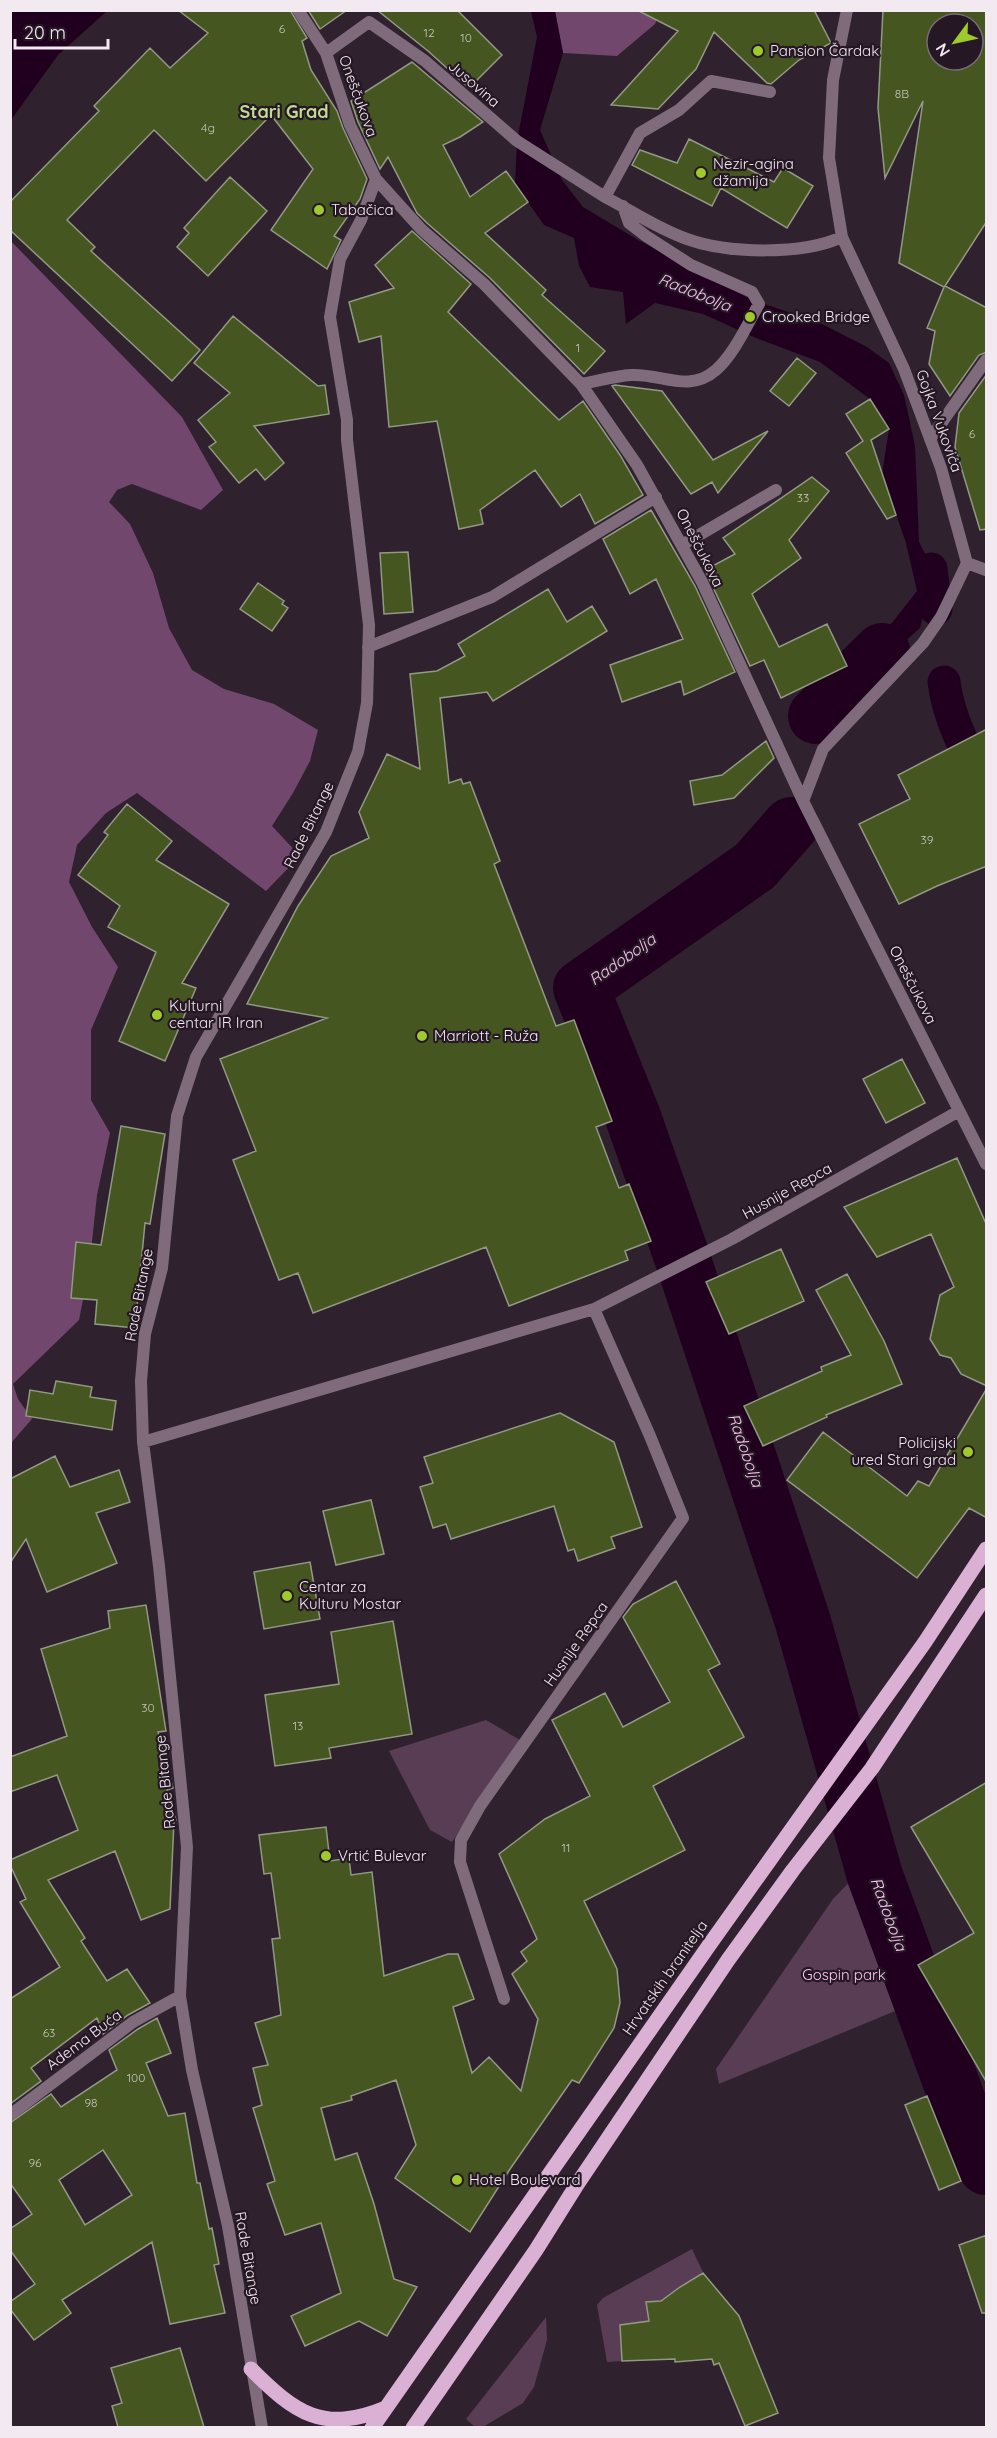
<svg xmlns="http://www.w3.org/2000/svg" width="997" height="2438" font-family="Quicksand,sans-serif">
  <rect width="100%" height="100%" fill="#2f212e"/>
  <path fill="#583d55" d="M486,1720L520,1740L452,1842L430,1830L389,1751Z
    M859,1872L912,2004L719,2084L716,2069L833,1899Z
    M692,2249L703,2272L674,2292V2301L648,2315V2321L620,2325L622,2361L607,2362L597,2305L603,2298Z
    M546,2317L547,2340L534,2387L523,2403L483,2427H475L466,2419Z"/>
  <path fill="#72476d" d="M555,11H660L655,24L617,56L563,53Z
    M10,240L182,417L223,490L201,510L132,484L117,490L109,502L130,524L153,573L169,628L192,670L224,689L274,704L318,730L310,761L293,793L272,826L300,856L266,891L137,793L106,813L77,845L69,882L92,927L118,967L91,1030V1100L110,1133L97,1195L89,1270L79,1320L13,1384L18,1399L32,1419L11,1443Z"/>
  <path fill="#21001f" d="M11,10L107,11L58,55L11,120Z
    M531,11H555L563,53L540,130L562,180L583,207L638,240L752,300L818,322L867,347L889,363L904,395L915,446L919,542L935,573L920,628L834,704L817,706L869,652L917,591L906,543L882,474L889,429L870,399L820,362L756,338L703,314L655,303L626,324L623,292L590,287L579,266L574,238L544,225L515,184L517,141L537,37Z"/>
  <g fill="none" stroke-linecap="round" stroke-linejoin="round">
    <path stroke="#21001f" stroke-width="33" d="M931,569L936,609
      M944,682C948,714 965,755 986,779"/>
    <path stroke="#21001f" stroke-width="56" d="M816,716L882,651
      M791,825L755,866L581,988L633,1117L684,1263L803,1622L875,1876L970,2134L986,2167"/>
  </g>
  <path fill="#455621" stroke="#929985" stroke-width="1.5" fill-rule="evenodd" d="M178,10H290L307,38L302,41L311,70L337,111L343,128L367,179L360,199L334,236L341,240L327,269L271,230L313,169L271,115L206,181L154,130L67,220L95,247L91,251L200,350L172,381L10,230V202L99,111L94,106L150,48L170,68L208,33Z
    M308,10H347L320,29Z
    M377,10H457L502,55L469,88L428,51Z
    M637,10H814L831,43L799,60L771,84L767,83L714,32L696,69L658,109L611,105L678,31Z
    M883,10H987V221L945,286L987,308V352L979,355L950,396L929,364L935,331L927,328L944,287L899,263L923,101L885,178L878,108ZM937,24H973V60H937Z
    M412,62L483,122L460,137L443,145L470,197L506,171L528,202L485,233L546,290L542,295L605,351L584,374L490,278L427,223L417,213L388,157L380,169L358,122L351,101Z
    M689,139L774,182L783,168L813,186L787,228L721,188L712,206L632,165L640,150L677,163Z
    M230,177L267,211L208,276L177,247L189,233L184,228Z
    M412,231L471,284L448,312L559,420L583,401L620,455L643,495L595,524L580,494L561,507L535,470L480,510L483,524L459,529L437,421L389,427L381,336L359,342L349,302L394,288L375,265Z
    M233,316L318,386L325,385L329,414L254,426L284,463L265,480L256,469L239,483L209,447L216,442L198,420L230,393L194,363Z
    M797,358L816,373L789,406L770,391Z
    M987,374V529L980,530L955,447L959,413Z
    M615,385L662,391L713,460L768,431L718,493L712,482L691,494L612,386Z
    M870,399L889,429L871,440L896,515L887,519L846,453L863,441L846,414Z
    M812,477L829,491L789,540L801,558L752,594L779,647L827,624L847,666L781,698L764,660L750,666L705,570L735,554L723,538Z
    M651,510L695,586L735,672L684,695L681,681L622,702L610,665L683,639L656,579L630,594L603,539Z
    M408,552L413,612L384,614L380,553Z
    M258,583L284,601L282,604L288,608L272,631L240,609Z
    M548,589L567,622L592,606L607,631L493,701L487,692L440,698L449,783L461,779L463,784L470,782L500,861L494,864L556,1026L574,1020L612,1121L596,1127L619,1188L629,1184L651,1241L625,1251L628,1260L509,1306L486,1247L313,1313L298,1273L279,1280L233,1160L256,1151L220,1059L327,1018L247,1004L298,906L331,856L369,838L359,812L387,754L420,769L410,674L437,671L465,656L458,644Z
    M987,729V866L937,886L899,904L859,824L910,799L898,775Z
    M766,741L774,758L734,798L694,805L690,781L722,775Z
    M127,804L172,841L156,860L229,904L182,983L196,988L165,1061L119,1041L156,952L108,927L120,906L78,875L108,835L104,832Z
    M902,1059L925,1103L886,1123L863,1079Z
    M121,1126L165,1134L150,1224L145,1223L135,1328L95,1324L97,1300L71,1298L76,1242L101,1245Z
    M957,1158L987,1226V1386L961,1374L951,1358L940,1355L930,1339L940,1295L954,1287L931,1234L877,1257L844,1207Z
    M781,1249L804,1301L729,1334L706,1282Z
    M847,1274L884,1341L902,1384L826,1415L827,1417L763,1446L744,1406L822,1371L821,1367L851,1355L816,1290Z
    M56,1381L92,1387L90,1397L116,1401L112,1430L26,1416L30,1390L53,1394Z
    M987,1388V1518L969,1508L917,1578L787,1480L823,1432L907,1496L918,1481L929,1486Z
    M560,1413L614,1442L642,1527L611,1537L615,1548L578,1561L574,1549L568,1551L554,1506L451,1539L446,1524L433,1528L420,1487L433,1483L424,1457Z
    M55,1456L70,1487L119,1470L130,1502L96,1513L117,1563L47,1592L26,1539L10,1563V1479Z
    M371,1500L384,1554L336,1565L323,1511Z
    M310,1562L320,1619L264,1629L254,1572Z
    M676,1581L720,1664L708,1670L744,1737L653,1786L685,1850L584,1901L617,1969L620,2003L614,2028L579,2083L572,2080L510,2169L470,2232L395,2178L416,2145L396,2080L351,2096L352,2100L321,2108L335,2160L357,2153L374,2204L394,2279L417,2287L387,2336L359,2321L305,2346L291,2316L341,2293L321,2223L285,2235L267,2184L275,2181L253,2108L262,2105L253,2068L268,2065L255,2023L281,2015L272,1939L280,1938L271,1873L264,1874L259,1835L326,1827L330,1861L349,1858L351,1875L372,1872L384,1976L448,1954H458L474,1999L453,2007L472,2073L489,2057L521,2091L538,2019L512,1974L527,1961L521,1952L537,1939L499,1854L545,1819L590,1796L552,1720L605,1693L623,1727L670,1702L623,1617L633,1604Z
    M146,1605L166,1731L158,1732L173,1788L167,1790L176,1820L174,1821L170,1909L141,1920L115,1851L48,1880L85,1938L81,1941L107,1981L127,1969L150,2003L128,2015L103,2034L97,2018L31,2068L41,2081L10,2104V1999L60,1967L20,1902L26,1899L10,1865V1860L78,1830L57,1775L10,1792V1757L67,1736L41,1649L110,1628L108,1611Z
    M393,1621L412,1734L329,1748L331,1758L275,1766L265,1695L339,1684L331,1632Z
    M987,1782V2083L918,1965L974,1933L911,1827Z
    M157,2018L171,2053L146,2063L168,2116L185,2113L197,2183H200L209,2229L212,2228L219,2264L214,2265L225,2313L170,2324L152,2242L62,2300L71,2313L34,2340L10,2309V2302L35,2284L10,2250V2229L32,2214L10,2183V2123L51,2094L61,2107L117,2070L109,2050L138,2029ZM103,2150L132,2195L85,2225L59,2180Z
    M927,2096L961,2181L939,2190L905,2105Z
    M987,2235V2313H982L959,2245Z
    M703,2273L739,2316L778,2413L745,2426L719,2363L714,2365L712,2359L675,2362V2359L622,2361L620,2325L649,2321L646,2302L661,2301L680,2287Z
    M180,2348L204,2427H118L112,2406L122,2403L111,2368Z"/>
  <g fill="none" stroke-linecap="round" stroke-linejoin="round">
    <path stroke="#806b7d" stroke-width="12" d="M298,10L326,53L350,125L376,179L421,229L484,284L581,384L637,465L702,582L803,801L986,1164
      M326,53L369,22L425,61L517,141L605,197
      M770,92L711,81L679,110L640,133L605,197C632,211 658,229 687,239C728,254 803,255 842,237
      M581,384C598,381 615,376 631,375C662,373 688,394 716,370C734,354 747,325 759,304L752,292L691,265L646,236L629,223L623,206
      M930,439L986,360
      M682,545L776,490
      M967,563L986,570
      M368,647L492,597L656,497
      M803,801L823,749L923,643L941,617L967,563L941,468L904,369L842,237L829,158L833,80L847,10
      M143,1442L594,1309L732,1239L959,1111
      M504,1999L460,1862L461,1840L480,1806L683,1518L650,1436L594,1309
      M10,2115L133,2022L180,1996
      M262,2428L228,2226L192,2070L180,1996L187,1847L159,1566L143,1442L141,1381L145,1334L162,1268L177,1116L196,1057L326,832L358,752L367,703L369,625L347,440V420L330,317L340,259L361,220L376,179"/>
    <path stroke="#dab0d4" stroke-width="15" d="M251,2369C295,2413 323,2434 386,2408
      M372,2428L710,1944L925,1642L986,1549
      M413,2428L536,2250L578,2183L728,1960L793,1870L872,1768L986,1595"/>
  </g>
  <g fill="#9fca2d" stroke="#251824" stroke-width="2">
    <circle cx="758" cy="51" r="6"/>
    <circle cx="701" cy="173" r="6"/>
    <circle cx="319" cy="210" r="6"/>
    <circle cx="750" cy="317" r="6"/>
    <circle cx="157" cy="1015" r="6"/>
    <circle cx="422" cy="1036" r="6"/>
    <circle cx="968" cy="1452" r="6"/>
    <circle cx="287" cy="1596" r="6"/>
    <circle cx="326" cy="1856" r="6"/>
    <circle cx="457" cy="2180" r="6"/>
  </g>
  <g text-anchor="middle" stroke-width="4.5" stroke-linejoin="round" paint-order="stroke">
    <g font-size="12" fill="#c7c4bd">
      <text x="282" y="33">6</text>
      <text x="429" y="37">12</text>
      <text x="466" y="42">10</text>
      <text x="902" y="98">8B</text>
      <text x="208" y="132">4g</text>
      <text x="578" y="352">1</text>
      <text x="972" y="438">6</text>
      <text x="803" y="502">33</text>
      <text x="927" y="844">39</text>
      <text x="148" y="1712">30</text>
      <text x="298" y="1730">13</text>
      <text x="566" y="1852">11</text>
      <text x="49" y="2037">63</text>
      <text x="136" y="2082">100</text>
      <text x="91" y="2107">98</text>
      <text x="35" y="2167">96</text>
    </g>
    <g font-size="15" fill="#f2e9f1" stroke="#251824" text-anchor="start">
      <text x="770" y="56">Pansion Čardak</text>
      <text x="713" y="169">Nezir-agina<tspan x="713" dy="17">džamija</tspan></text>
      <text x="331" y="215">Tabačica</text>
      <text x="762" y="322">Crooked Bridge</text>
      <text x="169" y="1011">Kulturni<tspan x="169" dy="17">centar IR Iran</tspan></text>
      <text x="434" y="1041">Marriott - Ruža</text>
      <text x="956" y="1448" text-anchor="end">Policijski<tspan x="956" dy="17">ured Stari grad</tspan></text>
      <text x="299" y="1592">Centar za<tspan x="299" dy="17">Kulturu Mostar</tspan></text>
      <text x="338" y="1861">Vrtić Bulevar</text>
      <text x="469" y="2185">Hotel Boulevard</text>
    </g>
    <g font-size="15" fill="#f2e9f1" stroke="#251824">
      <text transform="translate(474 84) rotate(41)" y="5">Jusovina</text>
      <text transform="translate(358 96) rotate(70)" y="5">Oneščukova</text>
      <text transform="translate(939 421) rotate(70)" y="5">Gojka Vukovića</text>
      <text transform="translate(700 548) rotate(63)" y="5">Oneščukova</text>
      <text transform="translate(309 825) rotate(-64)" y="5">Rade Bitange</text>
      <text transform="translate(913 985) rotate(63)" y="5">Oneščukova</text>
      <text transform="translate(787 1191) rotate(-29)" y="5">Husnije Repca</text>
      <text transform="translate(139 1295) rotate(-79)" y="5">Rade Bitange</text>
      <text transform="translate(576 1644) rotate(-55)" y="5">Husnije Repca</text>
      <text transform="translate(165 1782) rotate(-96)" y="5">Rade Bitange</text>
      <text transform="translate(665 1978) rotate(-55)" y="5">Hrvatskih branitelja</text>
      <text transform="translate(84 2040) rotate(-37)" y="5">Adema Buća</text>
      <text transform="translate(248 2258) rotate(80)" y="5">Rade Bitange</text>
    </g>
    <g font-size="15" fill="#fcc5f5" stroke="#251824">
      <text x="844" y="1980">Gospin park</text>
    </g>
    <g font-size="16" font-style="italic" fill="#fbc3f3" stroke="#251824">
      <text transform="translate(695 292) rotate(22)" y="6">Radobolja</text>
      <text transform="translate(622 959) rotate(-35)" y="6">Radobolja</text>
      <text transform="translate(746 1450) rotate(71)" y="6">Radobolja</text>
      <text transform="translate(889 1914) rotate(70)" y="6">Radobolja</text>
    </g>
    <g font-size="18" font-weight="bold" fill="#c1db92" stroke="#251824">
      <text x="284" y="118">Stari Grad</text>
    </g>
  </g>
  <rect width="997" height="2438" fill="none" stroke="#f2e9f1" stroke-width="24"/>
  <g transform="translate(955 42) rotate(237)"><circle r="28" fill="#251824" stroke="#776c76" stroke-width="1.5"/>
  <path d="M0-4.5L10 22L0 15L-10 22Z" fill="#9fca2d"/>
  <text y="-9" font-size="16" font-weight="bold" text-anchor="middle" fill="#f2e9f1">N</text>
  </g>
  <path d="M15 39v9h93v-9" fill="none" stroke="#f2e9f1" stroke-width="3"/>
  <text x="24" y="39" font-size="18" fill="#f2e9f1" stroke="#251824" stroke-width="4.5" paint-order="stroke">20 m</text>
</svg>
